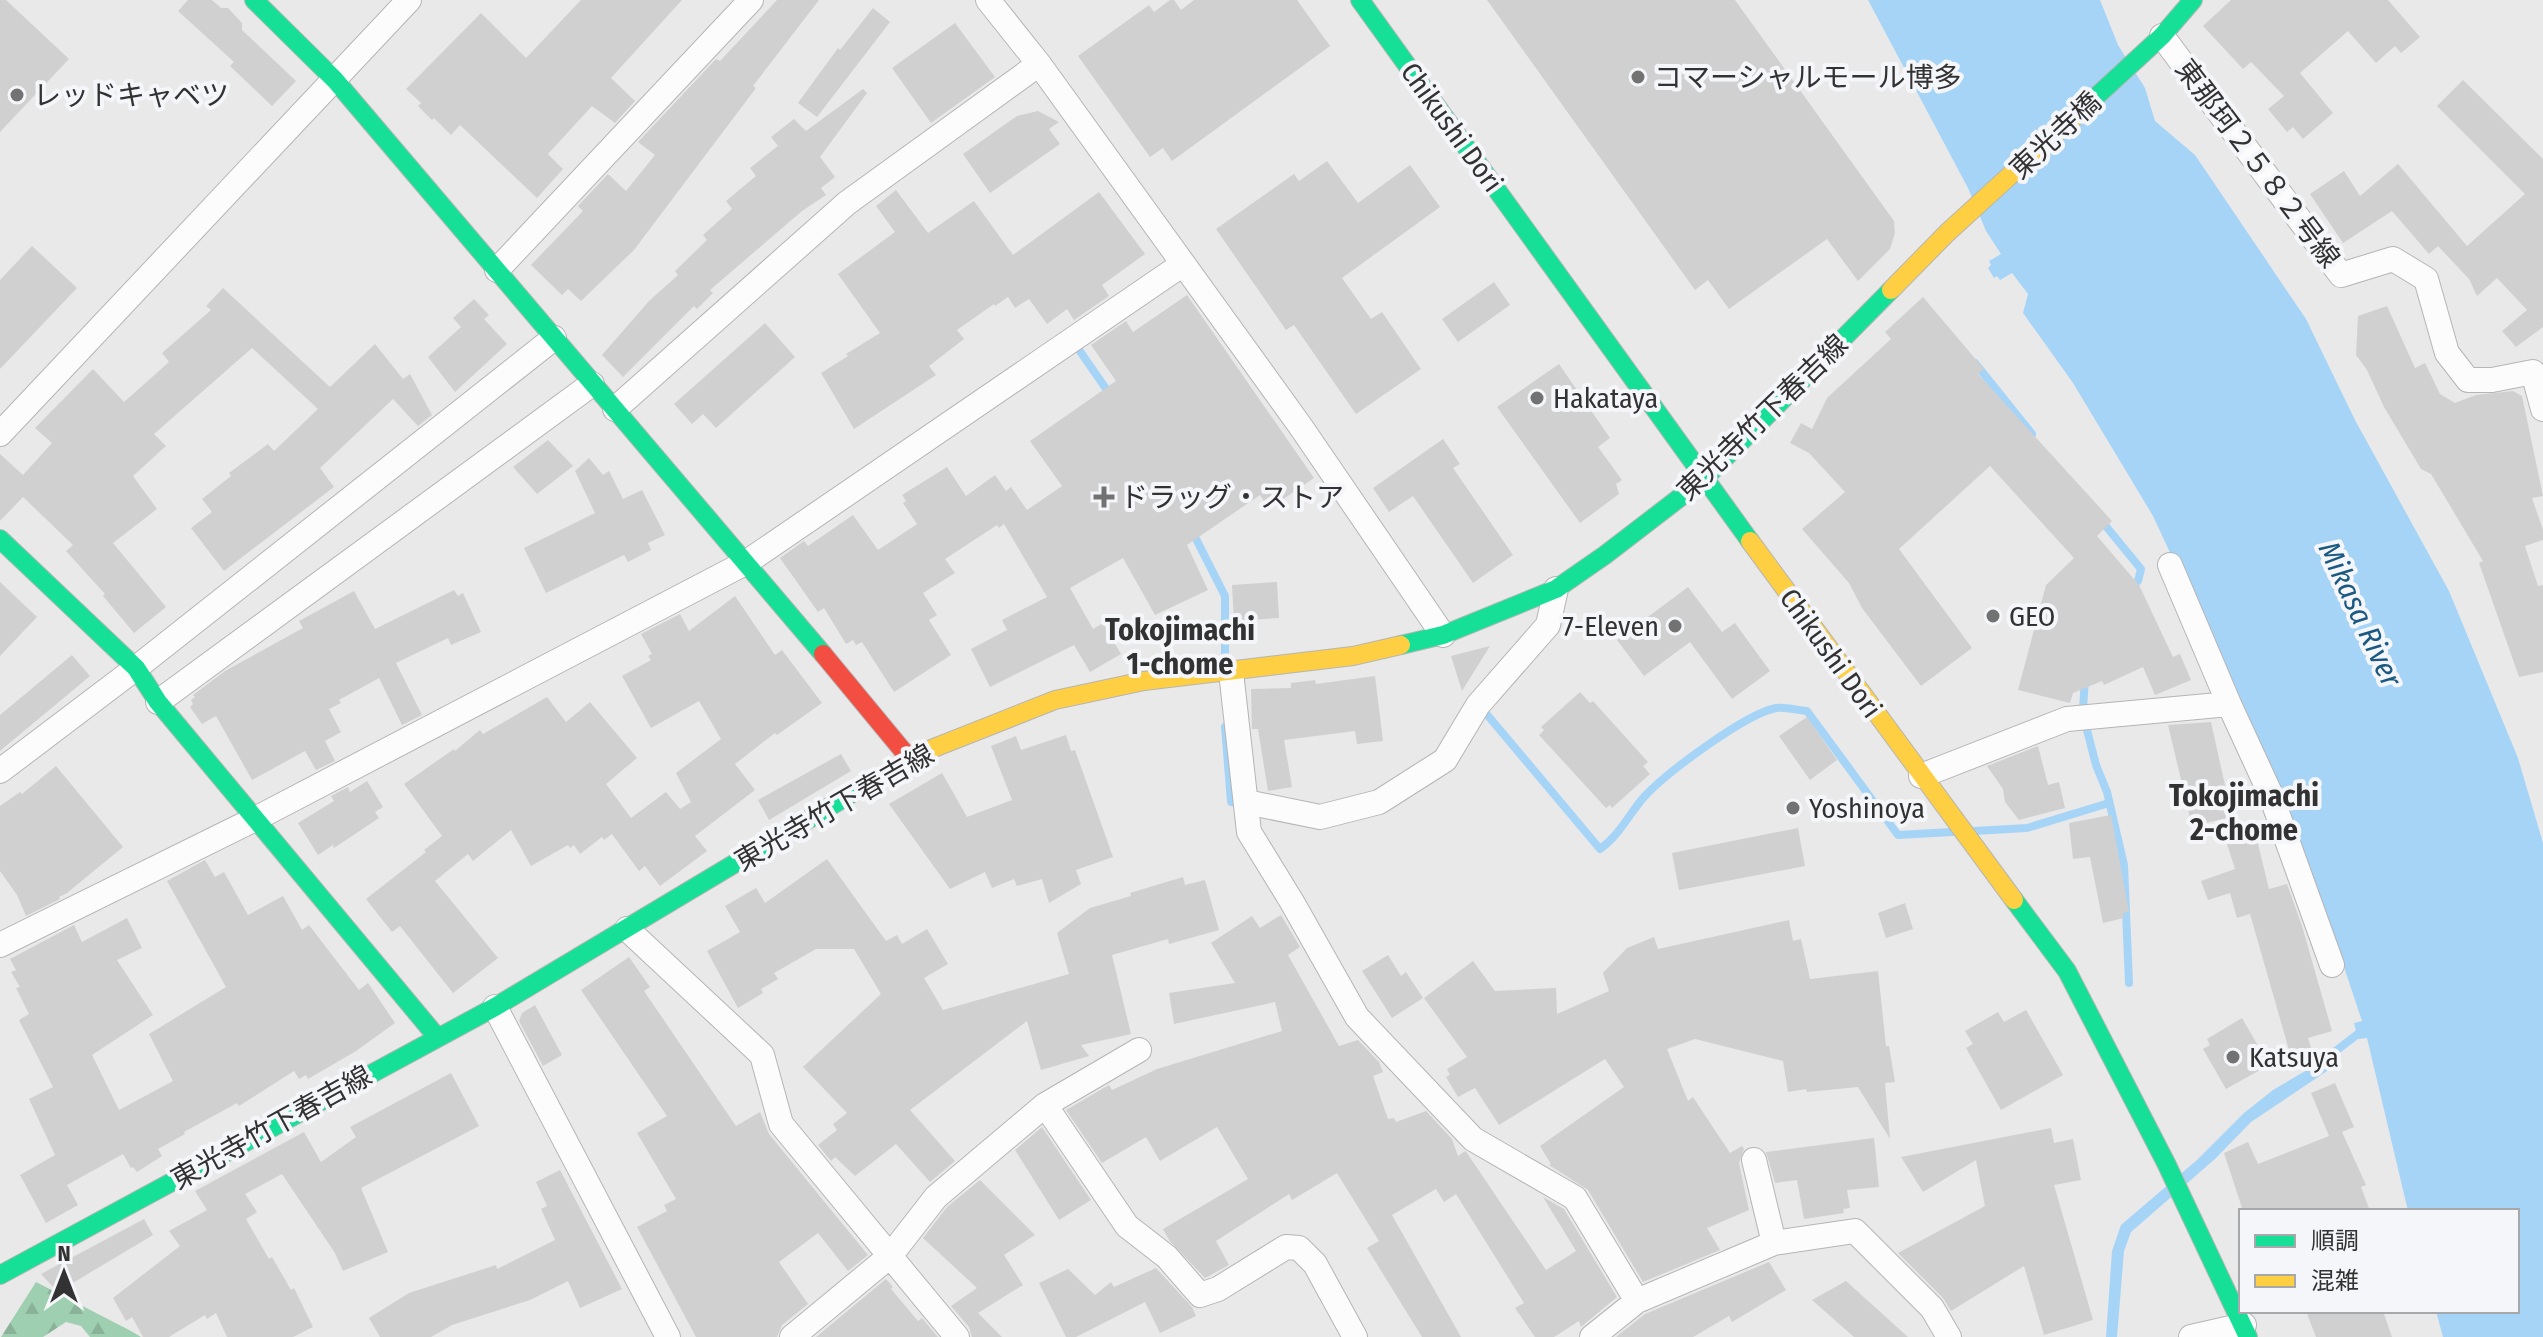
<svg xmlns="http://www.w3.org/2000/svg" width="2543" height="1337" font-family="'Fira Sans Condensed','Noto Sans JP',sans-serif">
  <defs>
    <pattern id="forest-firs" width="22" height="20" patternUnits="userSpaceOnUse" patternTransform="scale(2)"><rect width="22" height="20" fill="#9ecfb0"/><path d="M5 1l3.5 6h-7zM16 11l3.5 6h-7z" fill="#89b298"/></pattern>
  </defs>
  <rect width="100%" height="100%" fill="#e9e9ea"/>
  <path fill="url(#forest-firs)" d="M36,1282L131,1331L141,1337H90L81,1326L66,1322L43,1337H1Z"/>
  <path fill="#a6d4f7" d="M1868,0H2100L2118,45L2145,88L2155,121L2195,155L2306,319L2355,420L2449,591L2518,758L2543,843V1337H2443L2436,1311H2517V1211H2408L2367,1038L2358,1039L2354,1023L2362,1021L2329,922L2242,708L2153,516L2073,383L2023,313L2028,294L2012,273L2000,280L1997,276L1994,278L1988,268L1991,265L1989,261L2001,254L1986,231L1968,188Z
    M2329,1053L2331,1059L2327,1061L2330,1069L2251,1122L2215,1159L2131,1232L2124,1251L2117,1337H2106L2112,1251L2121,1225L2197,1160L2244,1113L2273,1090L2312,1067Z"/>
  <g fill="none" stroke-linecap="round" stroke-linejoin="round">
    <path stroke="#a6d4f7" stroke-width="8" d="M1075,344L1111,396
      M1975,363L2032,434
      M2100,519L2141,569L2138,581L2131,588
      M1192,531L1225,596V665
      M2085,678L2083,709L2087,730L2096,765L2107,792L2124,865L2129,983
      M1479,715L1484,711L1600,849C1619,836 1629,814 1644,797C1666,773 1745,714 1776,708C1785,707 1797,710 1807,711L1898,835L1952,832
      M1225,727L1231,802L1242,805
      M1974,831L2027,828L2109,803
      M2324,1060L2363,1030"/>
  </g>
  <path fill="#d0d0d1" d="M0,0H6L69,59L0,132Z
    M188,0H212L221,8H228L242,23V30L296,81L272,106L230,66L234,62L178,11Z
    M581,0H682L611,78L635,101L615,123L592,106L548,154L563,169L537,198L460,125L451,135L434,118L432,120L418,106L421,103L406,89L481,13L526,58Z
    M777,0H819L753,86L756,88L634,250L581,301L568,289L562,295L531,265L583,211L578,206L608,174L626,191L655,155L638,142L716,59L720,61Z
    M1170,0H1174L1181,10L1194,0H1297L1330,46L1172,161L1163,148L1150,157L1078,56L1149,5L1154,12Z
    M1487,0H1735L1894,221L1895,233L1890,249L1858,281L1827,239L1729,309L1708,280L1695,290Z
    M2231,0H2388L2420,37L2401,53L2395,46L2376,63L2348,31L2300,73L2333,113L2303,139L2293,127L2287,132L2268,109L2284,96L2251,62L2243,69L2203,26Z
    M873,8L890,22L817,117L798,103L838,48L840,50Z
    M955,23L995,77L931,123L892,68Z
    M2463,80L2543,159V327L2516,347L2502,331L2527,310L2497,278L2477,296L2469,279L2438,246L2429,254L2392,211L2343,243L2310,194L2344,171L2360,196L2398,164L2467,246L2525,194L2437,106Z
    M863,89L867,93L820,157L835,177L821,188L826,195L802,211L710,290L713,293L697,309L694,306L623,377L602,355L649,301L678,275L675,271L707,240L703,235L732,209L726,201L756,176L750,168L778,146L771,137L794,119L806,131Z
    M1038,111L1059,122L1049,129L1060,144L990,193L963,154L1017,116Z
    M1327,161L1358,203L1410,165L1440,207L1342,278L1371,319L1382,312L1421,369L1356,414L1294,325L1286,330L1216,229L1294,174L1299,181Z
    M896,190L928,233L974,201L1013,255L1099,192L1145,254L1102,285L1109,296L1074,320L1067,309L1047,324L1029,299L1015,308L1008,297L995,306L994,304L957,330L964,339L929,366L936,375L854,429L821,373L848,356L846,354L880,333L838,274L895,232L876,206Z
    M32,246L77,288L0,369V280Z
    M1494,282L1510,305L1458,342L1442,319Z
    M223,288L330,387L375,344L403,379L410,374L432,415L418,426L393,399L320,468L334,487L224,571L191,528L212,512L202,499L231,476L229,473L268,444L274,451L318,409L252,348L154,434L166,446L133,476L157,509L113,543L166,607L134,633L103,596L105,594L66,551L73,545L23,497L0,521V454L23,475L52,443L35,428L93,369L124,402L169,362L162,353L211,310L206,306Z
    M1187,295L1314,478L1269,509L1260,495L1187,545L1208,590L1155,615L1123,558L1070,588L1093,629L1103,623L1121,654L1090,672L1074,645L990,687L971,649L1007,630L1002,620L1047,597L1004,524L999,528L997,525L945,559L955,573L923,593L937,615L929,620L951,655L894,692L862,642L856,645L853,640L846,644L824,608L818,612L780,558L804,541L808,546L853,515L878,550L917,524L903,503L906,501L902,495L947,467L966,496L995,475L1006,491L1011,487L1027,510L1062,486L1030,441L1116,381L1091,345L1126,321L1133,332Z
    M1923,297L1984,369L1978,374L2112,521L2097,536L2139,585L2173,657L2180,654L2191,680L2155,695L2143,667L2104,685L2102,681L2073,693L2070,703L2018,690L2046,585L2074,558L1990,466L1899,549L1972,648L1921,686L1862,608L1849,583L1802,529L1845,492L1809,453L1790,443L1801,423L1812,429L1827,398L1891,339L1885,332Z
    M474,299L489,315L484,319L507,344L455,392L428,357L461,327L453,318Z
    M2387,306L2415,368L2425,363L2440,394L2455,403L2476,395L2513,391L2522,396L2543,496L2532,498L2543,530V540L2525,546L2538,586L2543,585V672L2519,677L2479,563L2483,561L2431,474L2421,469L2384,407L2367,370L2356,355L2358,316Z
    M765,323L795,357L716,428L703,414L692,424L674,404Z
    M1559,364L1610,438L1598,447L1622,480L1616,484L1619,494L1580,523L1497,407Z
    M1443,439L1460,464L1453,468L1513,555L1473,583L1413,496L1389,512L1373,488Z
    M548,440L573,466L537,494L513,467Z
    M589,458L603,475L609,471L623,499L642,490L665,535L648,543L651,550L628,562L624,555L546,593L524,548L595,513L575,471Z
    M0,582L37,617L0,656Z
    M1277,582L1279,618L1234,621L1232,585Z
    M1688,587L1722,632L1735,623L1770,671L1732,699L1690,642L1644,676L1617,640Z
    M454,590L458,596L463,593L481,632L451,645L448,638L396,663L422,715L402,725L379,678L339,700L341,703L329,709L341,732L325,741L335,761L316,770L305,751L252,780L216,716L202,724L190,707L193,704L191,700L195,697L193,695L225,671L303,628L299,621L354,591L375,629Z
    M735,596L775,655L782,650L822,703L777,735L775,733L735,764L755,790L695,836L707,851L660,886L645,866L639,871L612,834L604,840L602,837L580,854L574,845L570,848L568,845L531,866L511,830L473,861L468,854L435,881L498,958L453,993L400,926L392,932L366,899L426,852L424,850L442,836L404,784L454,749L455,751L480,730L483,734L547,697L566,722L590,702L637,758L606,784L631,818L666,792L680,809L691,802L676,773L721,739L699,701L651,728L622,676L651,660L648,656L652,654L641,634L680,614L689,631Z
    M1490,646L1462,691L1451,656Z
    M72,655L90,676L0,751V715Z
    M1375,676L1383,741L1357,744L1355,731L1284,740L1292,787L1268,791L1258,729H1252L1251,689L1291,688V683L1315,680L1316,684Z
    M1580,692L1590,703L1593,701L1648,762L1643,766L1650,774L1612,808L1610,805L1606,808L1539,735L1544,730L1541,727Z
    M1807,717L1837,760L1810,780L1779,736Z
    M2211,722L2232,817L2192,826L2168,725Z
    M1066,735L1071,751L1075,750L1113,857L1076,870L1081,884L1049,903L1042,879L1017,886L1014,879L992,888L985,872L950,889L889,804L942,773L967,817L1012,800L991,746L1016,736L1021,750Z
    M2038,746L2048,785L2059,782L2065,808L2019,820L2005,802L2003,789L1987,766Z
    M841,754L851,771L769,820L758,800Z
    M56,766L123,847L67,893L59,897L60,899L26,916L17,895L0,871V806L20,792L22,794Z
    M367,781L383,807L375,812L379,818L334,848L333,845L318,855L298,823L334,801L331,796L348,787L350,792Z
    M2111,815L2129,912L2123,913L2124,918L2103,923L2090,857L2073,859L2069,823Z
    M1798,828L1805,866L1679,890L1672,853Z
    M2256,836L2269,889L2287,884L2302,926L2332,1031L2308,1038L2312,1051L2291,1057L2250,914L2237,918L2230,893L2208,900L2201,881L2235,869L2227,844Z
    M827,859L886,941L897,935L902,944L927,929L948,964L924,978L943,1010L1069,974L1057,933L1090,908L1131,896L1130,893L1183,877L1185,885L1205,880L1219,930L1169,944L1168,939L1112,955L1131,1034L1081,1045L1089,1056L1041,1070L1027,1021L910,1110L955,1161L930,1182L896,1144L855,1176L835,1157L831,1161L818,1145L837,1130L833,1124L847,1113L803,1067L881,994L854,949H816L774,973L778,979L761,989L763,993L738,1008L707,951L740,932L725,906L756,888L765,903Z
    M205,860L215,877L224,872L248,915L283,896L302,930L309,925L359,990L368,983L395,1023L356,1051L308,1079L306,1075L299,1079L294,1071L239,1106L237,1103L184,1132L185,1134L158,1149L162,1156L137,1172L133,1167L131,1168L123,1154L67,1185L78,1205L46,1223L20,1175L55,1155L29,1099L53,1087L19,1020L29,1014L16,988L20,987L11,972L16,970L10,959L74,925L82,942L127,918L142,948L117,960L153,1015L92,1055L119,1110L173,1081L149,1034L226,987L167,881Z
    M1905,903L1913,929L1886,938L1878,913Z
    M1281,915L1300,947L1288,955L1339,1046L1358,1040L1379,1062L1383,1072L1373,1076L1388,1119L1394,1118L1396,1122L1426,1111L1452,1139L1458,1156L1465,1151L1467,1153L1546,1270L1576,1251L1543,1197L1564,1209L1617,1297L1581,1327L1579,1321L1554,1337H1535L1515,1308L1524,1303L1456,1194L1444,1202L1436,1189L1392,1215L1461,1337H1422L1367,1248L1379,1241L1337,1173L1292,1200L1289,1194L1216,1241L1229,1265L1205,1278L1169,1240L1163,1229L1248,1179L1217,1127L1160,1161L1146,1137L1102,1163L1066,1110L1109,1085L1112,1090L1157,1069L1282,1031L1275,1002L1174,1024L1169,993L1235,983L1211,943L1252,916L1260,928Z
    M1789,920L1793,941L1801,939L1810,979L1878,971L1886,1046H1889L1895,1082L1885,1083L1890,1139L1858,1087L1807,1092L1806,1089L1788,1092L1783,1061L1695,1039L1667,1049L1688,1101L1693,1097L1730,1153L1742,1146L1744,1149L1739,1163L1749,1210L1707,1228L1720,1250L1643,1282L1588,1190L1549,1165L1551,1164L1540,1146L1624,1087L1605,1059L1499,1125L1475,1088L1458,1097L1446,1077L1450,1075L1447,1069L1467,1057L1424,998L1473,961L1495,991L1556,988L1557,1014L1609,991L1603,973L1627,948L1654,937L1658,949Z
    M1388,955L1401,976L1406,972L1423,998L1392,1018L1362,971Z
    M629,957L650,987L644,991L736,1126L760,1112L769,1134L868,1255L848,1271L818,1233L779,1262L808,1304L782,1325L777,1337H696L637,1227L667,1211L664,1205L676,1199L637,1133L667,1116L581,990Z
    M535,1005L562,1055L543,1066L519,1021L522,1013Z
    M2026,1010L2063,1075L2001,1110L1966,1048L1973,1044L1965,1031L1998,1012L2004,1022Z
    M2242,1018L2269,1065L2226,1089L2203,1049L2210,1045L2207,1039Z
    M451,1073L479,1126L361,1188L388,1252L343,1271L335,1253L282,1174L245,1194L257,1212L246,1219L269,1259L272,1257L291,1290L294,1288L313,1327L293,1337H227L216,1313L207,1319L205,1315L169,1337H143L132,1317L126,1321L113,1298L180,1246L169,1231L207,1210L195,1191L304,1132L321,1162L356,1137L350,1127Z
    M2335,1083L2354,1127L2342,1132L2366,1185L2361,1187L2370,1211H2243L2224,1153L2248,1142L2258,1164L2329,1136L2311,1093Z
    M1042,1127L1091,1200L1059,1220L1015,1150Z
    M2051,1128L2054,1143L2073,1139L2081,1180L2054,1185L2093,1320L2044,1335L2024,1266L1951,1311L1943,1298L1898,1253L1985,1206L1976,1160L1923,1192L1901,1157Z
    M1874,1138L1879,1187L1847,1190L1850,1208L1843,1209L1844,1213L1804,1219L1797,1180L1775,1183L1766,1152Z
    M560,1170L622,1289L580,1308L568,1281L530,1300L452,1325L431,1337H380L369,1318L409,1293L496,1265L497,1269L555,1240L541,1209L547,1206L536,1182Z
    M980,1180L1035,1235L1004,1255L1023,1285L978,1313L1002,1337H972L969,1327L951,1306L977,1288L923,1238L947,1207Z
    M144,1219L153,1235L66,1287H53L41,1274Z
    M1769,1262L1786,1290L1732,1322L1729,1316L1693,1337H1616L1645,1314Z
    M1156,1268L1192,1307L1196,1316L1160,1333L1145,1302L1076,1337H1066L1039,1283L1068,1269L1095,1295L1111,1282L1114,1287Z
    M886,1279L893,1287L891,1289L918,1321L922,1318L938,1337H816Z
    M1846,1281L1908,1337H1854L1812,1300Z
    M2306,1311H2383L2392,1337H2316Z"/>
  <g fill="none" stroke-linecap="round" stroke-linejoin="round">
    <defs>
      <path id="street" d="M988,0L1039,64L1301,427L1443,635
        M2162,36L2341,275L2393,259L2426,279L2447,353L2468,380H2492L2533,372L2543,409
        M497,270L751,0
        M615,409L847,203L1039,64
        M0,434L409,0
        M2170,565L2229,704
        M1231,672L1249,832L1292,902L1357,1017L1473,1139L1575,1198L1637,1301L1774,1243
        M158,702L592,384
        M0,771L136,668L554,338
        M1921,776L2067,719L2229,704L2270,793L2332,965
        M1246,802L1320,817L1379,802L1445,760L1478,705L1548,625L1556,589
        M627,929L762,1055L781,1124L957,1337
        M0,945L257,818L747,562L1183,264
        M495,1007L668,1337
        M1045,1105L1127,1226L1167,1257L1200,1295L1218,1289L1286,1247L1299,1248L1315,1264L1355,1337
        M1754,1160L1774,1243L1855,1231L1932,1308L1949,1337
        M792,1337L890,1256L936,1197L1045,1105L1139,1050
        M1592,1337L1637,1301
        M2191,1337L2244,1325"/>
      <path id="fast" d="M254,0L335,80L823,654
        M1360,0L1750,541
        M2075,116L2162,36L2193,0
        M0,539L136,668L158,702L437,1037
        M1401,645L1443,635L1556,589L1605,555L1704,479L1891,290
        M2014,900L2067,971L2166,1163L2248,1337
        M0,1275L495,1007L916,755"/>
      <path id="slow" d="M1891,290L1947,233L2075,116
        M1750,541L2014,900
        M916,755L1055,700L1144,681L1353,656L1401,645"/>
      <path id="jam" d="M823,654L909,758"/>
    </defs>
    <use href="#street" stroke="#b5b5b6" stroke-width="26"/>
    <use href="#fast" stroke="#b5b5b6" stroke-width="20"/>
    <use href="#slow" stroke="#b5b5b6" stroke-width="20"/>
    <use href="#jam" stroke="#b5b5b6" stroke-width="20"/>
    <use href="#street" stroke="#fcfcfc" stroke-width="24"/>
    <use href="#fast" stroke="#16e098" stroke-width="18"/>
    <use href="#slow" stroke="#ffcf43" stroke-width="18"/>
    <use href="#jam" stroke="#f24e42" stroke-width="18"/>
  </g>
  <g fill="#727273" stroke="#f5f6f9" stroke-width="3">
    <circle cx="1638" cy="77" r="8"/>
    <circle cx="17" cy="95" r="8"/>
    <circle cx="1537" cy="398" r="8"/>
    <path d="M1100 485h8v8h8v8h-8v8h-8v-8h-8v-8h8z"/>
    <circle cx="1993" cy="616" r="8"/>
    <circle cx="1675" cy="626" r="8"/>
    <circle cx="1793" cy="808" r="8"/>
    <circle cx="2233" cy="1057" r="8"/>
  </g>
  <g text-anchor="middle" stroke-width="8" stroke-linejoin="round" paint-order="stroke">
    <g font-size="28" fill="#323233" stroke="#f5f6f9" text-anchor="start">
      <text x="1654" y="87">コマーシャルモール博多</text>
      <text x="33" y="105">レッドキャベツ</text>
      <text x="1553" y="408">Hakataya</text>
      <text x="1120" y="507">ドラッグ・ストア</text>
      <text x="2009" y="626">GEO</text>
      <text x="1659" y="636" text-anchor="end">7-Eleven</text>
      <text x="1809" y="818">Yoshinoya</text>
      <text x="2249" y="1067">Katsuya</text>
    </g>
    <g font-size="28" fill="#323233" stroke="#f5f6f9">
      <text transform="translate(1452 127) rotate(54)" y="10">Chikushi Dori</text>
      <text transform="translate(2055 135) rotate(-43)" y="10">東光寺橋</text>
      <text transform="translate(2258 163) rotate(53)" y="10">東那珂２５８２号線</text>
      <text transform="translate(1762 417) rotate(-44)" y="10">東光寺竹下春吉線</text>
      <text transform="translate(1831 653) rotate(54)" y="10">Chikushi Dori</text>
      <text transform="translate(834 807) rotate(-30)" y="10">東光寺竹下春吉線</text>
      <text transform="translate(271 1127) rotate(-29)" y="10">東光寺竹下春吉線</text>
    </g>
    <g font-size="30" font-style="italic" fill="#1a5981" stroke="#f5f6f9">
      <text transform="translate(2360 614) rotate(65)" y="10">Mikasa River</text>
    </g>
    <g font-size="30" font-weight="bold" fill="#323233" stroke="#f5f6f9">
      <text x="1180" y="640">Tokojimachi<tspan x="1180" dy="34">1-chome</tspan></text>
      <text x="2244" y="806">Tokojimachi<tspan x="2244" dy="34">2-chome</tspan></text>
    </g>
  </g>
  <rect x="2239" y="1209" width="280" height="104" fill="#f5f6f9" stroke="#a7a8aa" stroke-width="2"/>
  <rect x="2255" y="1235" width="40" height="12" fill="#16e098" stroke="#a7a8aa" stroke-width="2"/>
  <text x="2311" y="1249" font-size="24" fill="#323233">順調</text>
  <rect x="2255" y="1275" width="40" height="12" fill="#ffcf43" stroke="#a7a8aa" stroke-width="2"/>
  <text x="2311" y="1289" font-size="24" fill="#323233">混雑</text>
  <g transform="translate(64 1273)" stroke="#f5f6f9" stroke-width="6" paint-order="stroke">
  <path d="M0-6L14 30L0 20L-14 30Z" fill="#323233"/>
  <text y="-12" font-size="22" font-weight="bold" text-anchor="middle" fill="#323233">N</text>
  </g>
</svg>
